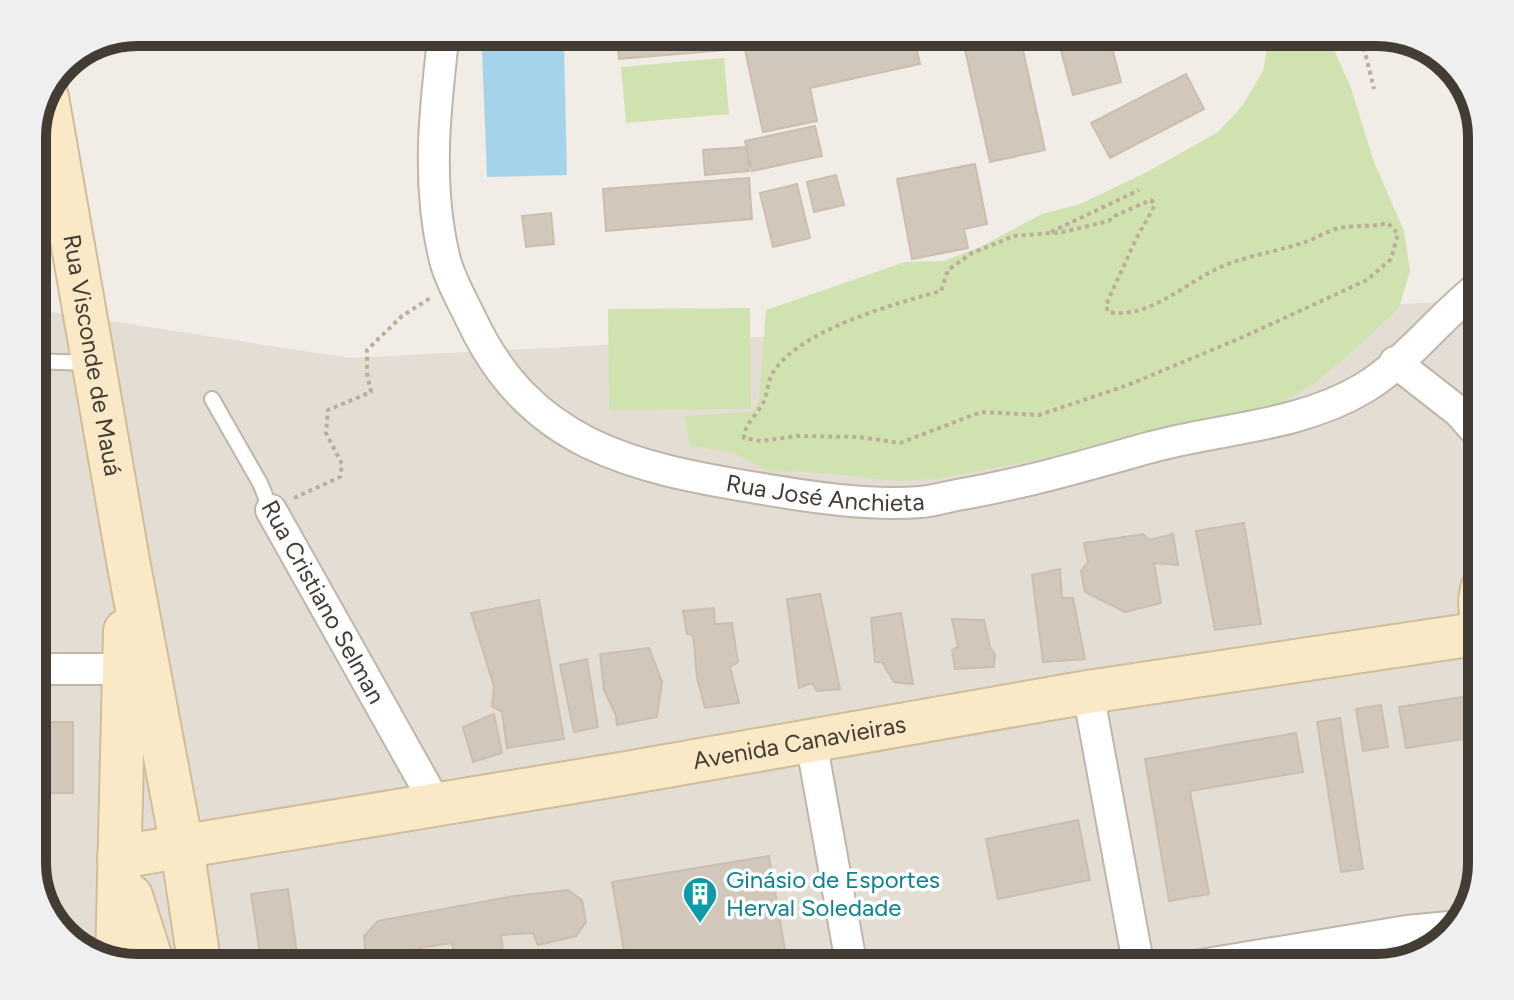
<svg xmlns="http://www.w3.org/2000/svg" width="1514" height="1000" font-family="Figtree,sans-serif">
  <rect width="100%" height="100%" fill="#f1ece5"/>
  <path fill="#e4ddd3" d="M1482,300V864L1464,922L1429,954L1378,968H137L78,950L46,915L32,870V309L350,358Z"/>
  <path fill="#d0e2b0" d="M1270,32H1315L1335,52L1351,88L1374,162L1404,231L1410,271L1399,308L1343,360L1312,385L1278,405L1242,419L1174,427L1056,456L936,479L897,481L814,472L768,471L732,452L690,446L684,416L752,412L759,400L766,310L905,262L944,261L980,247L1042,214L1080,204L1149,171L1218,132L1243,105L1263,71Z
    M724,58L729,114L626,123L621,67Z
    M750,308L751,409L609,410L608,309Z"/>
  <path fill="#a5d4ea" d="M564,48L567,175L487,177L482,50Z"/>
  <path fill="#d1c7bb" stroke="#ccbeaf" stroke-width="2" d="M536,32H609L610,41L536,44Z
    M616,32H724L725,50L619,59Z
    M741,32H1019L1045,150L990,162L962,36L916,46L920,64L810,88L817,121L763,132Z
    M1056,32H1124L1109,36L1121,82L1073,95Z
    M1186,74L1204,109L1110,158L1091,123Z
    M815,126L822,156L752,171L745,141Z
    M747,147L749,171L705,175L703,150Z
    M975,164L987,224L964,229L968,248L912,259L897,179Z
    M836,175L844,205L814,212L807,182Z
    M749,178L752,219L606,231L603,189Z
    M797,184L810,238L773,247L760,193Z
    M551,213L554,244L526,247L522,216Z
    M1244,523L1261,624L1215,630L1196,531Z
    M1143,534L1149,540L1173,534L1178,565L1154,563L1161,603L1125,612L1085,592L1081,571L1088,562L1084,543Z
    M1060,569L1062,598H1073L1085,659L1043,662L1032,575Z
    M820,594L840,689L817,691L812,683L799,688L787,599Z
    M539,600L564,739L507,748L502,712L492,706L494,686L471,613Z
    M714,608L715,624L732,623L738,662L730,667L739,703L705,708L697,677L693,635L687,634L683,611Z
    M901,613L913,684L894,682L882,662H875L871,618Z
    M952,619L984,620L990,647L995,654L994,667L955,669L952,650L958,647Z
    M649,648L662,682L657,717L617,725L616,716L604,690L600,654Z
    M587,659L598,727L574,732L560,665Z
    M1469,696L1476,737L1406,748L1399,707Z
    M1381,705L1388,747L1363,751L1356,709Z
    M494,714L502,753L473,762L463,727Z
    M1340,718L1363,869L1341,872L1317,722Z
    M32,722H73V793H32Z
    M1296,733L1303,772L1190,791L1209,894L1169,901L1145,759Z
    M38,797L47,798L45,829L32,828V802H37Z
    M1078,820L1090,880L998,899L986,839Z
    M769,856L788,968H627L612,882Z
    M288,889L299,968H262L251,894Z
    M568,890L582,900L586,922L576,936L538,945L533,933L501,935L505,968H457L452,943L413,949L416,962L394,968L373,965L365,949L364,936L378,921L514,896Z"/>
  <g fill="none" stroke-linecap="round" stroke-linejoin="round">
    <defs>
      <path id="lane" d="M32,361L89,363
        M212,399L260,483L271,510"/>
      <g id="street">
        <path id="s1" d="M444,32C435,107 426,185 445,260C450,280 462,300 471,319C530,445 630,467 757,488C810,497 867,506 921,502C935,501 949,496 963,494C1025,483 1084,466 1144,449C1216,428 1297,428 1364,388C1407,362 1441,315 1482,284"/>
        <path d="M1395,362L1459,412L1482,438"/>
        <path d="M271,510L436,804"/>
        <path d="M32,669H123"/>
        <path d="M1088,692L1139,968"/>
        <path d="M811,741L852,968"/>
        <path d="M1183,968L1407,931L1460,926"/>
      </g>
      <g id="secondary">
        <path id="s2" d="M47,97L129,566L182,847L200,968"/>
        <path d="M1482,589L1480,600L1482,632"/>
        <path id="s3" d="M119,857L627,773L1088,692L1482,633"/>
        <path d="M131,896L154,968"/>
        <path d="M117,962L125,631"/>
      </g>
    </defs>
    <use href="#lane" stroke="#beb6ab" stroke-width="18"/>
    <use href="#street" stroke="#beb6ab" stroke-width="34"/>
    <use href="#secondary" stroke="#d0bd9a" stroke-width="46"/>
    <path stroke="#bcad9b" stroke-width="4" stroke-dasharray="4 4" stroke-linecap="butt" d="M1360,32L1374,89
      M1151,200L1155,205L1136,239L1106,305L1108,312C1149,320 1186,282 1221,267C1248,255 1277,252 1305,242C1317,238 1332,228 1345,227C1360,225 1372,227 1388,223L1398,234L1391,259L1367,280L1243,337L1128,385L1039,415L981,412L900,443L859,437L798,436L761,441L744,438C744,424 758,414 764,401C768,391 768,379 774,371C802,329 894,304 941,291L948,270L972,253L1014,236L1063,232L1109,221L1112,217Z
      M1051,232L1139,190
      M294,498L340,477L342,464L326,433L328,410L371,392L367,373V350L402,316L432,297"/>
    <use href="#lane" stroke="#fff" stroke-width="14"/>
    <use href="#street" stroke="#fff" stroke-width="30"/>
    <use href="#secondary" stroke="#fae9c6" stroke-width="42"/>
  </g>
  <defs>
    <symbol id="building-pin" viewBox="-11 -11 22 30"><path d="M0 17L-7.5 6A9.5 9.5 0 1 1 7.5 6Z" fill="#0f9aa8" stroke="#fff"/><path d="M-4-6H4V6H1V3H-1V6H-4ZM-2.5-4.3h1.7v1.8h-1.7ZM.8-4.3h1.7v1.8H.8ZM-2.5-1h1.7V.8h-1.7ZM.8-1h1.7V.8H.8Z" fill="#fff"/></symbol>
  </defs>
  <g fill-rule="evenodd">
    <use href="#building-pin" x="680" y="874" width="40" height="54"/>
  </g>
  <g text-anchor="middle" stroke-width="7" stroke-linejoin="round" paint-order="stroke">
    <g font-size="24" fill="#433c35" stroke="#fff">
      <text dy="8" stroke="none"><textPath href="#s2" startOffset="262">Rua Visconde de Mauá</textPath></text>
      <text dy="8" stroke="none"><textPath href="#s1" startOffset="712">Rua José Anchieta</textPath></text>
      <text transform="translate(323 602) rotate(61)" y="8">Rua Cristiano Selman</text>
      <text dy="8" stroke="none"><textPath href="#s3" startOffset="690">Avenida Canavieiras</textPath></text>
    </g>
    <g font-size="24" fill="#0d838f" stroke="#fff" text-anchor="start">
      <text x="726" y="888">Ginásio de Esportes<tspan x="726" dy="28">Herval Soledade</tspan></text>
    </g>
  </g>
  <path d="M0 0H1514V1000H0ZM137 46H1377A91 91 0 0 1 1468 137V863A91 91 0 0 1 1377 954H137A91 91 0 0 1 46 863V137A91 91 0 0 1 137 46Z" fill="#f0efef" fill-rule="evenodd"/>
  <path fill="none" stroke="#433c35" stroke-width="10" d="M137 46H1377A91 91 0 0 1 1468 137V863A91 91 0 0 1 1377 954H137A91 91 0 0 1 46 863V137A91 91 0 0 1 137 46Z"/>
</svg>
